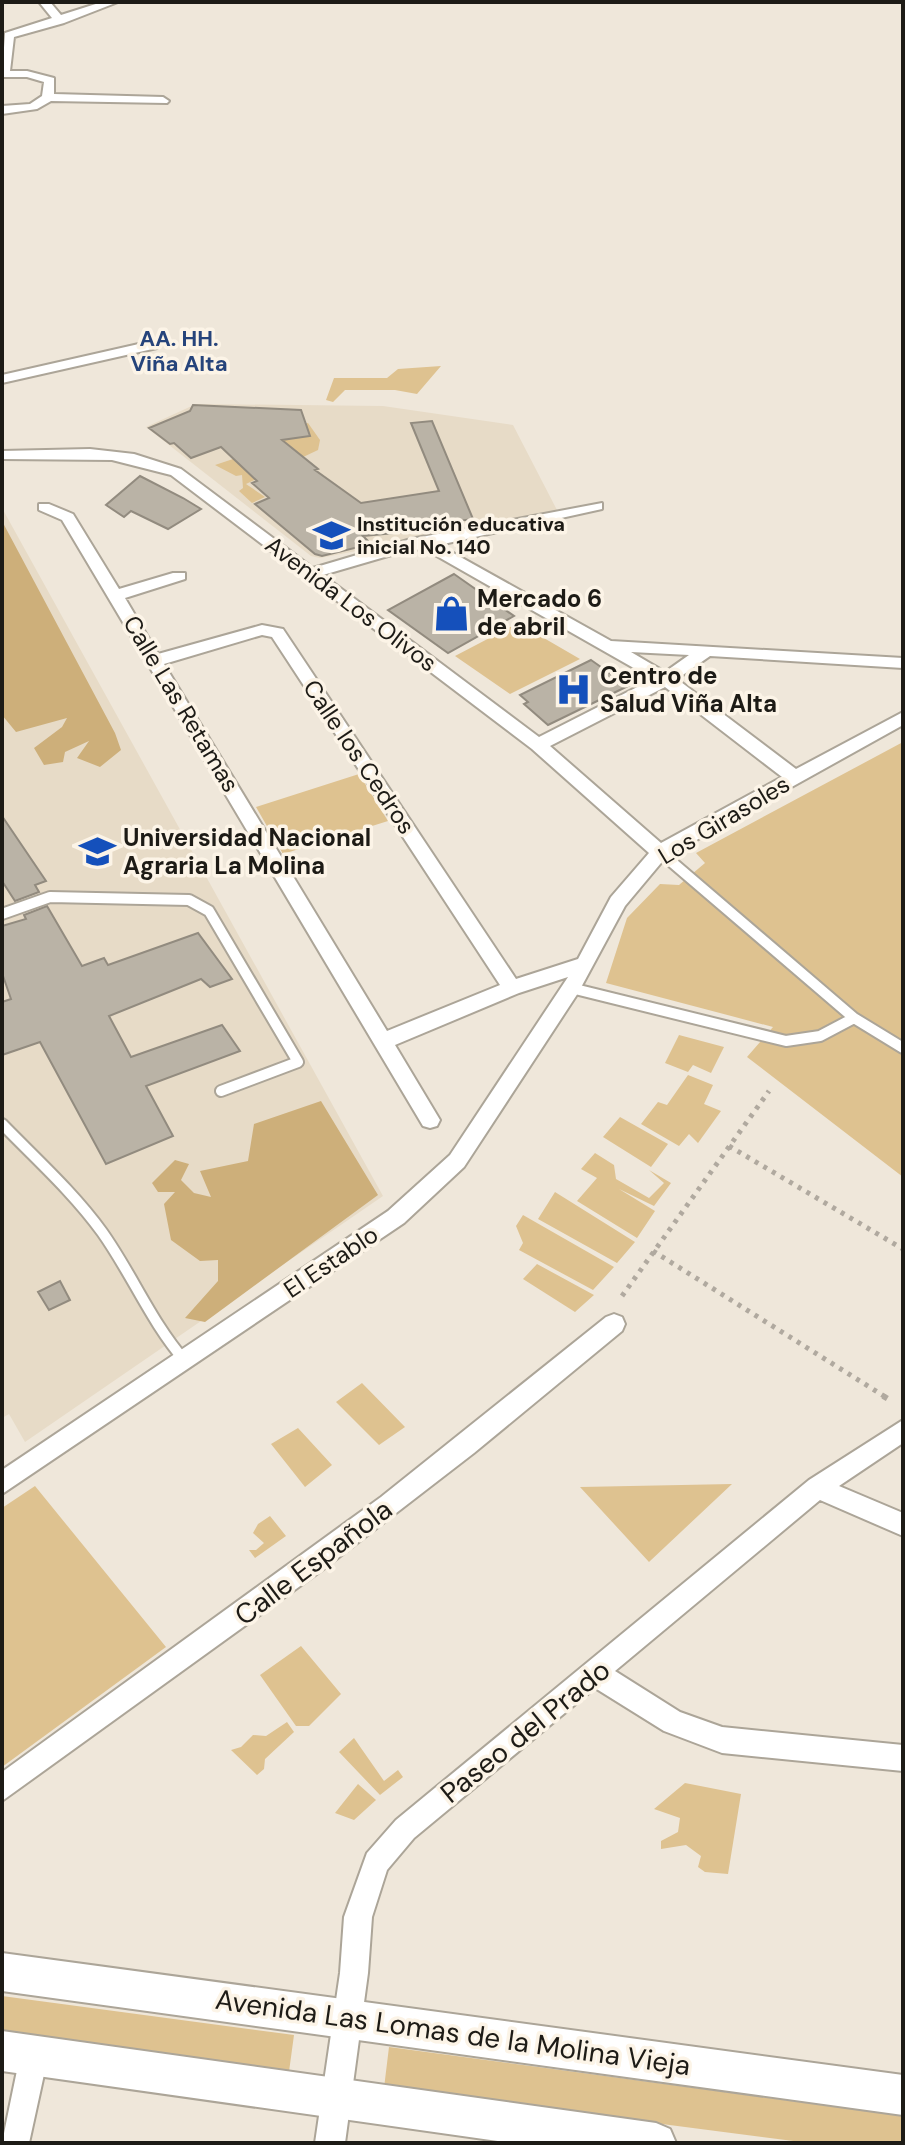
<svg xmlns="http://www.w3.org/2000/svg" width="905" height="2145" font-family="'DM Sans',sans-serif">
  <rect width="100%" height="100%" fill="#efe7da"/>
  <path fill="#e7dbc7" d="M196,404L383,406L513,425L558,512L320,558L311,556L146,427Z
    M2,508L383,1196L25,1442L9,1414L2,1418Z"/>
  <path fill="#dec290" d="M441,366L417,394L395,390H345L333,402L326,400L334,378H387L398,369Z
    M308,423L320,440L318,450L246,484L265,497L252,503L239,491L243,488L242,475L236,476L215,465L251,453L297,426Z
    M518,623L580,659L510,694L455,656Z
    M903,742V1177L747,1057L773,1027L606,983L627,918L660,884L679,885L705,863L696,853Z
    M359,774L388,821L283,854L256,807Z
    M679,1035L724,1047L711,1073L693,1065L688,1072L665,1063Z
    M688,1075L713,1085L704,1104L721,1111L698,1143L689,1134L679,1146L641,1124L658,1102L667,1105Z
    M620,1117L668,1144L651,1167L603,1137Z
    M595,1153L614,1165L616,1179L649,1198L664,1183L649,1170L671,1183L654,1206L619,1189L655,1211L637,1238L577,1201L597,1178L581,1169Z
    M555,1192L635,1242L617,1263L538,1219Z
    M523,1215L614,1267L593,1290L519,1250L523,1243L516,1226Z
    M537,1264L594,1295L575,1312L523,1279Z
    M362,1383L405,1427L379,1445L336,1402Z
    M298,1428L332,1465L305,1487L271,1444Z
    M732,1484L649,1562L580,1487Z
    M35,1486L166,1647L2,1767V1508Z
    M270,1516L286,1536L255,1558L249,1550H256L264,1543L253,1533L258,1524Z
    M301,1646L341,1694L309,1726H296L260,1675Z
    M287,1722L294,1732L265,1759L264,1769L257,1775L231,1750L241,1747L253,1735L266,1736Z
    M354,1738L384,1781L398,1770L403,1777L380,1795L339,1752Z
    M685,1783L741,1794L728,1874L705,1872L698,1867L701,1856L686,1845L661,1849V1841L678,1832L680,1818L654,1809Z
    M358,1784L376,1800L354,1820L335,1813Z
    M2,1996L294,2035L288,2079L2,2039Z
    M389,2047L903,2116V2143H809L384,2088Z"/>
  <path fill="#cdaf7a" d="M2,521L115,733L121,750L100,767L77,758L89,741L65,752L63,762L44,765L34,748L62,727L67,718L16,732L2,715Z
    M321,1101L378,1195L205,1322L185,1318L218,1281V1260L200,1261L171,1240L164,1204L175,1192H158L152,1183L175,1160L189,1164L181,1180L194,1193L211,1197L200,1171L248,1161L254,1124Z"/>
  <path fill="#bab3a6" stroke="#928b7f" stroke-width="2" d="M193,405L301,410L310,436L282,440L318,469L315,470L361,503L439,491L411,423L432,421L473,519L437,524L439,529L363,536L371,544L322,556L315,554L255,504L269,498L252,483L257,481L221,447L191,458L174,443L170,444L149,428L190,411Z
    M140,476L183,498L201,509L168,529L131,511L124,517L106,505Z
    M454,574L514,616L448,653L388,610Z
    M591,660L628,686L548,725L524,704L528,702L520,695Z
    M2,816L46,881L35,885L39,892L15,901L2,881Z
    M47,906L82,966L104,958L108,965L198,933L232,979L210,987L201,979L109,1016L131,1057L222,1025L240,1051L146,1086L173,1136L106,1164L40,1042L2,1055V1002L11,999L2,973V926L26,919L24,915Z
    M60,1281L70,1300L49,1310L38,1292Z"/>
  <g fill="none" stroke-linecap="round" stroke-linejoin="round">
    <defs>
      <path id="lane" d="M660,852L854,1018L903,1048
        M2,914L50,897L189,900L209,911L298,1062L221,1091
        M571,988L786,1041L820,1036L854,1018
        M2,1124C36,1159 73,1192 102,1232C132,1274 151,1322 185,1361"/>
      <path id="street" d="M39,2H50L61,15L102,2H118L64,23L14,37L10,71H27L54,78V94L163,97L169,101L167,103L51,101L37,109L2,114V106L30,104L42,96L44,82L27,77H2L5,33L52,18Z
        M152,341L157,342V348L2,383V375Z
        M90,449L134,454L181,469L313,568L411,539L602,503V509L439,545L611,641L903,658V668L710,656L677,679L796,769L903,712V725L666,857L625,906L578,993L464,1167L404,1223L2,1494V1470L388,1211L450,1155L568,977L519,993L395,1045L440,1120L437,1126L430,1128L423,1126L62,520L39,510V504H49L73,514L119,589L173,573H185V579L125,598L158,654L262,625L283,629L516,979L578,959L611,897L649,853L532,749L171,475L112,460L2,459V451ZM412,549L428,551L653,679L539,737L323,575ZM262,635L272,637L500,985L387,1031L164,664ZM631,652L689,655L665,672ZM665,687L782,777L661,843L550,746Z
        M614,1314L622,1317L625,1324L622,1331L474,1453L321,1571L2,1801V1772L381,1497L606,1317Z
        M903,1420V1443L839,1486L903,1513V1536L820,1500L615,1671L680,1712L722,1727L903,1745V1771L722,1753L664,1731L595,1688L414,1838L387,1870L372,1917L368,1973L345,2143H315L340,1973L344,1917L367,1853L396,1820L809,1480Z
        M34,2042L44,2046L48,2056L29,2143H2L20,2056L24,2046Z"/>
      <path id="secondary" d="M2,1953L903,2075V2115L2,1991Z
        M2,2031L656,2123L670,2129L676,2143H512L2,2071Z"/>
    </defs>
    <use href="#lane" stroke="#aca598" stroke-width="14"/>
    <use href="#street" stroke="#aca598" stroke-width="4"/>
    <use href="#secondary" stroke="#aca598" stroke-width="4"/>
    <path stroke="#b0a99f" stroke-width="5" stroke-dasharray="4 6" stroke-linecap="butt" d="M729,1146L903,1249
      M653,1251L887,1398
      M622,1296L769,1091"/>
    <path stroke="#b0a99f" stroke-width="6" stroke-dasharray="5 8" stroke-linecap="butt" d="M883,1396L890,1400"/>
    <use href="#lane" stroke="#fff" stroke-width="10"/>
    <use href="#street" fill="#fff" fill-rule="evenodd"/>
    <use href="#secondary" fill="#fff" fill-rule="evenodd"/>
  </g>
  <defs>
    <symbol id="school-bare" viewBox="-9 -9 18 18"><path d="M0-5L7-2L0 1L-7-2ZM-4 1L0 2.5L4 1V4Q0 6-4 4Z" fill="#1550bb" stroke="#fcf4e7" stroke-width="2.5" paint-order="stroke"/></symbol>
    <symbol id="shop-bare" viewBox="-9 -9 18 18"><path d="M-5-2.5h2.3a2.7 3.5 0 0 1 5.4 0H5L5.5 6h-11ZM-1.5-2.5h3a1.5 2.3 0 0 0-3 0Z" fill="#1550bb" stroke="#fcf4e7" stroke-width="2.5" paint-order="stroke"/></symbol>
    <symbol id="hospital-bare" viewBox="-9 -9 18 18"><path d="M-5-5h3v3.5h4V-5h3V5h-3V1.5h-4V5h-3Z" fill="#1550bb" stroke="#fcf4e7" stroke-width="2.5" paint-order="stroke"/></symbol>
    <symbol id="university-bare" viewBox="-9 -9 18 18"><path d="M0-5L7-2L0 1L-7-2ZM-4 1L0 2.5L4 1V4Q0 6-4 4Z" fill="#1550bb" stroke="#fcf4e7" stroke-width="2.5" paint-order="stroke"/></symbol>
  </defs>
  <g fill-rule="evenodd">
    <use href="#school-bare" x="306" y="510" width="51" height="51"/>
    <use href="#shop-bare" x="426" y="588" width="51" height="51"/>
    <use href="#hospital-bare" x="548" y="664" width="51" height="51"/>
    <use href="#university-bare" x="72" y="826" width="51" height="51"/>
  </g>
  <g text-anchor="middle" stroke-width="7" stroke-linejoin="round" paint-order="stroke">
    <g font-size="20" font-weight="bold" fill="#1d1b16" stroke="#fcf4e7" text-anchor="start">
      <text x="357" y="531">Institución educativa<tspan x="357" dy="23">inicial No. 140</tspan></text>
    </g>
    <g font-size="22" font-weight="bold" fill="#26447b" stroke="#fcf4e7">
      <text x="179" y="346">AA. HH.<tspan x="179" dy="25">Viña Alta</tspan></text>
    </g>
    <g font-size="24" font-weight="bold" fill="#1d1b16" stroke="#fcf4e7" text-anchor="start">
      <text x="477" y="607">Mercado 6<tspan x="477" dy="28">de abril</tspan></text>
      <text x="600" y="684">Centro de<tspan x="600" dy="28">Salud Viña Alta</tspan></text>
      <text x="123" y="846">Universidad Nacional<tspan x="123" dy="28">Agraria La Molina</tspan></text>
    </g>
    <g font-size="24" fill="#1d1b16" stroke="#fcf4e7">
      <text transform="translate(351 604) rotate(37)" y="8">Avenida Los Olivos</text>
      <text transform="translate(181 704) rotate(59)" y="8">Calle Las Retamas</text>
      <text transform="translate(359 757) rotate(56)" y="8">Calle los Cedros</text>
      <text transform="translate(724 820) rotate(-31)" y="8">Los Girasoles</text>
      <text transform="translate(331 1262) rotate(-34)" y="8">El Establo</text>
    </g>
    <g font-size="28" fill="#1d1b16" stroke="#fcf4e7">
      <text transform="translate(313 1562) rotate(-37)" y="10">Calle Española</text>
      <text transform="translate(525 1731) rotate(-39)" y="10">Paseo del Prado</text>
      <text transform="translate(453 2032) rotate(8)" y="10">Avenida Las Lomas de la Molina Vieja</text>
    </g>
  </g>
  <rect width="905" height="2145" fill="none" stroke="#1d1b16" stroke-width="8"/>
</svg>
